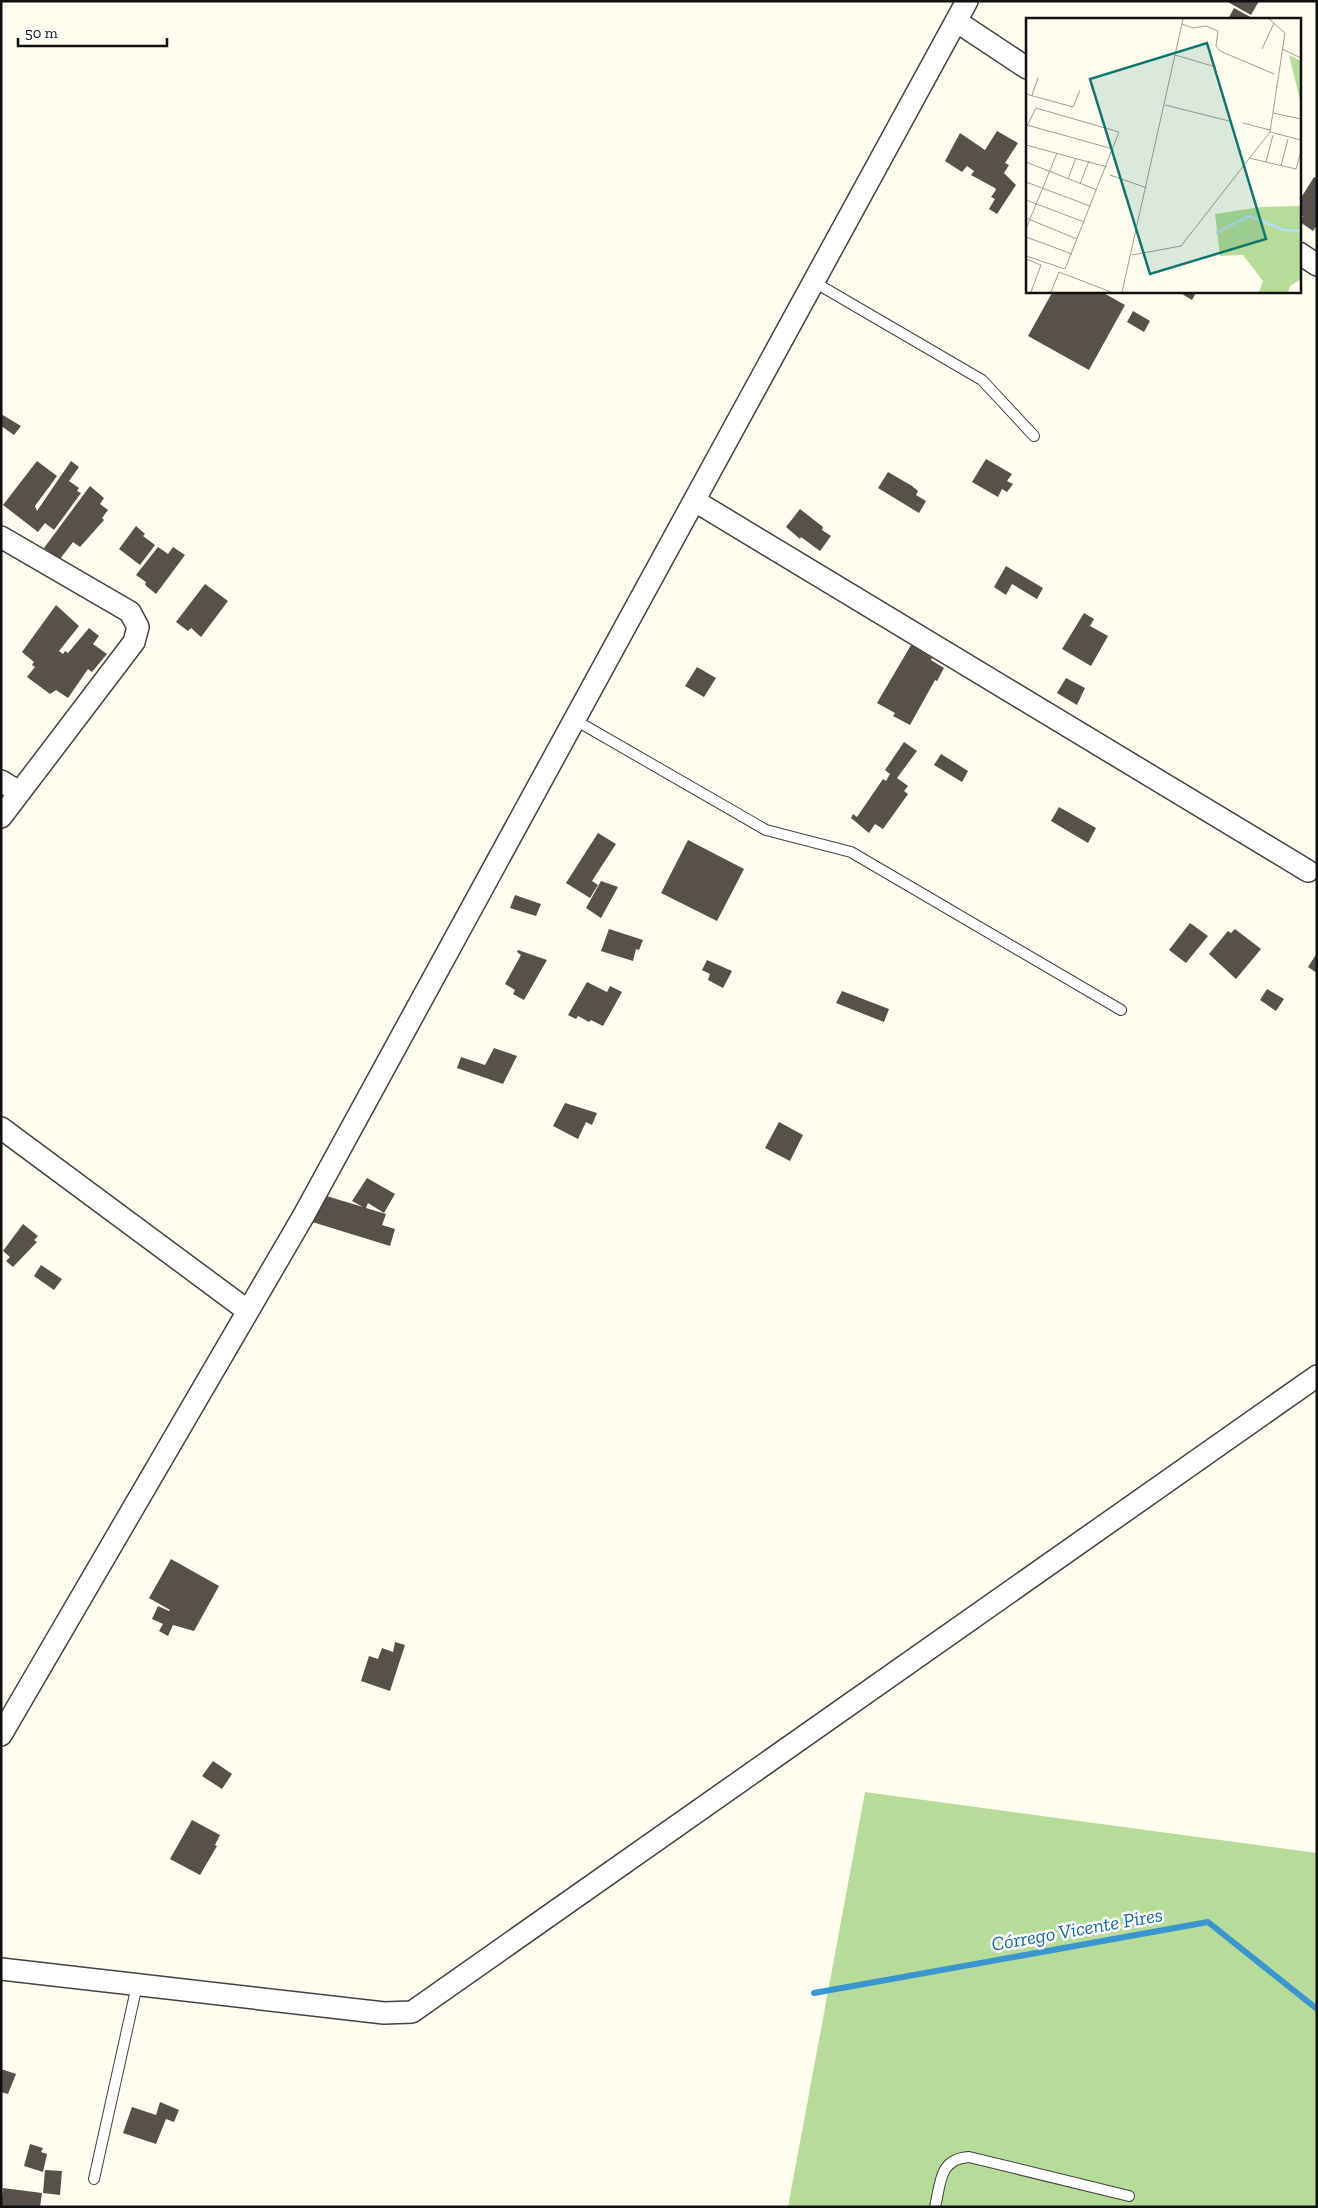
<svg xmlns="http://www.w3.org/2000/svg" width="1318" height="2208" font-family="'Zilla Slab',serif">
  <rect width="100%" height="100%" fill="#fffcf0"/>
  <path fill="#b7db98" d="M865,1792L1317,1853V2207H788Z"/>
  <g fill="none" stroke-linecap="round" stroke-linejoin="round">
    <path stroke="#3a96cf" stroke-width="6" d="M814,1993L1208,1922L1317,2009"/>
  </g>
  <path fill="#58504b" d="M1226,1H1259L1251,15Z
    M1234,8L1243,13L1254,19H1228Z
    M997,131L1018,143L1005,163L1009,165L1004,173L1016,185L997,214L989,209L995,199L991,197L996,190L995,188L971,175L974,171L967,166L962,172L945,161L960,133L985,150Z
    M1314,177L1317,179V225L1313,231L1300,222L1303,216L1299,214V201Z
    M1053,291H1100L1125,305L1089,370L1028,336Z
    M1177,291H1197L1192,300Z
    M1133,311L1150,321L1144,332L1127,322Z
    M1,414L21,426L14,435L1,426Z
    M986,459L1012,474L1007,481L1013,484L1007,492L1002,489L998,497L972,482Z
    M37,461L57,476L35,506L37,511L71,461L79,467L69,481L79,488L77,491L81,493L54,530L45,523L38,532L3,505Z
    M888,472L912,486L918,491L916,495L926,501L919,513L878,488Z
    M90,486L104,498L100,504L108,510L102,518L104,520L80,547L73,542L60,559L44,548Z
    M800,509L823,527L822,530L831,536L820,551L801,537L800,539L786,527Z
    M136,526L145,534L143,536L155,545L140,565L119,549Z
    M158,547L168,554L173,547L185,555L156,594L145,585L146,582L136,575Z
    M1006,566L1043,588L1037,599L1012,584L1006,595L994,587Z
    M205,584L228,601L201,637L191,628L188,631L176,622Z
    M56,605L79,626L59,651L63,654L65,651L68,653L89,628L99,636L93,644L107,654L92,672L88,669L68,698L56,690L50,694L27,677L35,667L32,665L34,662L22,652Z
    M1084,613L1094,619L1090,626L1108,636L1091,666L1062,649Z
    M911,645L932,658L931,660L944,668L937,681L935,680L910,725L893,716L895,713L877,703Z
    M697,667L716,678L704,697L685,686Z
    M1066,678L1085,688L1077,705L1057,693Z
    M904,742L917,751L897,778L908,786L904,791L908,794L883,829L875,824L869,833L851,818L853,814L857,817L883,779L886,781L890,774L885,770Z
    M941,754L968,771L962,782L934,765Z
    M1059,807L1096,828L1088,843L1051,821Z
    M598,833L616,844L592,881L598,885L590,898L566,883Z
    M688,840L744,869L717,921L661,893Z
    M601,881L618,887L601,918L586,908Z
    M515,895L541,904L536,916L510,908Z
    M1190,923L1208,936L1186,963L1169,950Z
    M609,929L643,940L639,950L636,949L633,961L601,951Z
    M1235,929L1261,949L1236,979L1209,954L1228,931L1231,933Z
    M518,950L547,960L524,1000L513,994L515,990L505,984L521,955L517,952Z
    M1317,953V973L1308,967Z
    M707,960L732,971L723,988L708,980L710,974L702,970Z
    M587,982L607,992L610,986L622,992L603,1026L591,1020L589,1022L578,1016L576,1019L568,1015Z
    M1267,989L1284,999L1276,1011L1260,1000Z
    M842,991L889,1009L884,1022L836,1003Z
    M494,1048L517,1056L503,1084L457,1068L461,1057L485,1065Z
    M565,1103L597,1113L592,1125L586,1122L578,1139L553,1126Z
    M779,1122L803,1135L790,1161L765,1148Z
    M367,1178L395,1194L384,1213L368,1203L366,1208L386,1214L382,1225L395,1229L390,1246L309,1221L323,1195L363,1207L352,1201Z
    M23,1224L38,1236L34,1240L37,1242L13,1267L6,1261L10,1257L3,1251Z
    M41,1265L62,1279L54,1290L34,1276Z
    M171,1559L219,1586L194,1631L173,1625L168,1636L159,1631L163,1624L152,1619L158,1606L169,1611L170,1610L149,1598Z
    M395,1642L405,1645L390,1691L361,1681L369,1656L378,1659L382,1648L393,1652Z
    M213,1761L232,1774L222,1789L202,1776Z
    M192,1820L220,1835L215,1845L217,1846L200,1875L170,1859Z
    M1,2069L16,2074L8,2094L1,2092Z
    M160,2102L179,2110L174,2122L166,2119L156,2144L123,2133L132,2107L156,2115Z
    M30,2144L43,2148L41,2152L47,2154L43,2172L24,2166Z
    M45,2170L62,2171L60,2195L43,2193Z
    M3,2188L42,2193L40,2207L1,2206Z"/>
  <g fill="none" stroke-linecap="round" stroke-linejoin="round">
    <defs>
      <path id="service" d="M814,282L982,380L1034,436
        M575,720L766,830L851,852L1121,1010
        M94,2179L137,1985
        M935,2207C941,2182 939,2159 969,2157L1129,2196"/>
      <path id="minor" d="M956,21L1027,68
        M1299,253L1317,265
        M695,501L1308,871
        M1,537L130,612L138,627L134,642L1,817
        M1,781L19,792
        M1,1128L248,1311
        M1,1735L304,1215L967,1
        M1,1969L384,2013L412,2012L1317,1376"/>
    </defs>
    <use href="#service" stroke="#424242" stroke-width="12"/>
    <use href="#minor" stroke="#424242" stroke-width="24"/>
    <use href="#service" stroke="#fff" stroke-width="10"/>
    <use href="#minor" stroke="#fff" stroke-width="21"/>
  </g>
  <g text-anchor="middle" stroke-width="5" stroke-linejoin="round" paint-order="stroke">
    <g font-size="20" font-style="italic" fill="#1567a3" stroke="#fff">
      <text transform="translate(1077 1929) rotate(-10)" y="7">Córrego Vicente Pires</text>
    </g>
  </g>
  <g transform="translate(1026 18)">
    <rect width="275" height="275" fill="#fffcf0"/>
    <path d="M263,37L275,43V82H274ZM275,188V261L264,268L262,274H233L237,263L217,237L194,238L189,196L235,189Z" fill="#b7db98"/>
    <path fill="none" stroke="#b4dff7" stroke-width="2.5" d="M190,215L223,198L258,212L275,213"/>
    <path fill="none" stroke="#9f9d96" stroke-width="1" d="M156,6L167,10L180,8L192,13L190,28L194,33L248,56M236,31L248,5M256,31L275,40M149,37L190,49M0,76L47,89L54,72M6,77L12,60M139,87L203,103M247,95L275,101M217,105L244,112M1,107L87,131M0,110L10,90L93,114L39,251L0,238M244,114L275,122M0,127L81,149M223,140L270,151L275,133M0,144L71,172M240,144L247,117M255,148L262,121M84,157L121,170M42,161L50,140M0,164L64,188M54,166L63,143M0,182L58,204M0,200L51,221M0,211L31,135M0,219L46,236M106,237L155,228L244,114L259,15L243,1M0,241L15,247L5,274M25,274L33,254L85,274M96,274L157,1"/>
    <path fill="#0f766e" fill-opacity="0.15" stroke="#0f766e" stroke-width="2.5" d="M181,25L240,221L124,256L64,61Z"/>
    <rect width="275" height="275" fill="none" stroke="#0f0f0f" stroke-width="2.5"/>
  </g>
  <rect width="1318" height="2208" fill="none" stroke="#0f0f0f" stroke-width="5"/>
  <path d="M18 38v8h149v-8" fill="none" stroke="#0f0f0f" stroke-width="2.5"/>
  <text x="25" y="38" font-size="15" fill="#0f0f0f" stroke="#ffffff" stroke-width="4" paint-order="stroke">50 m</text>
</svg>
